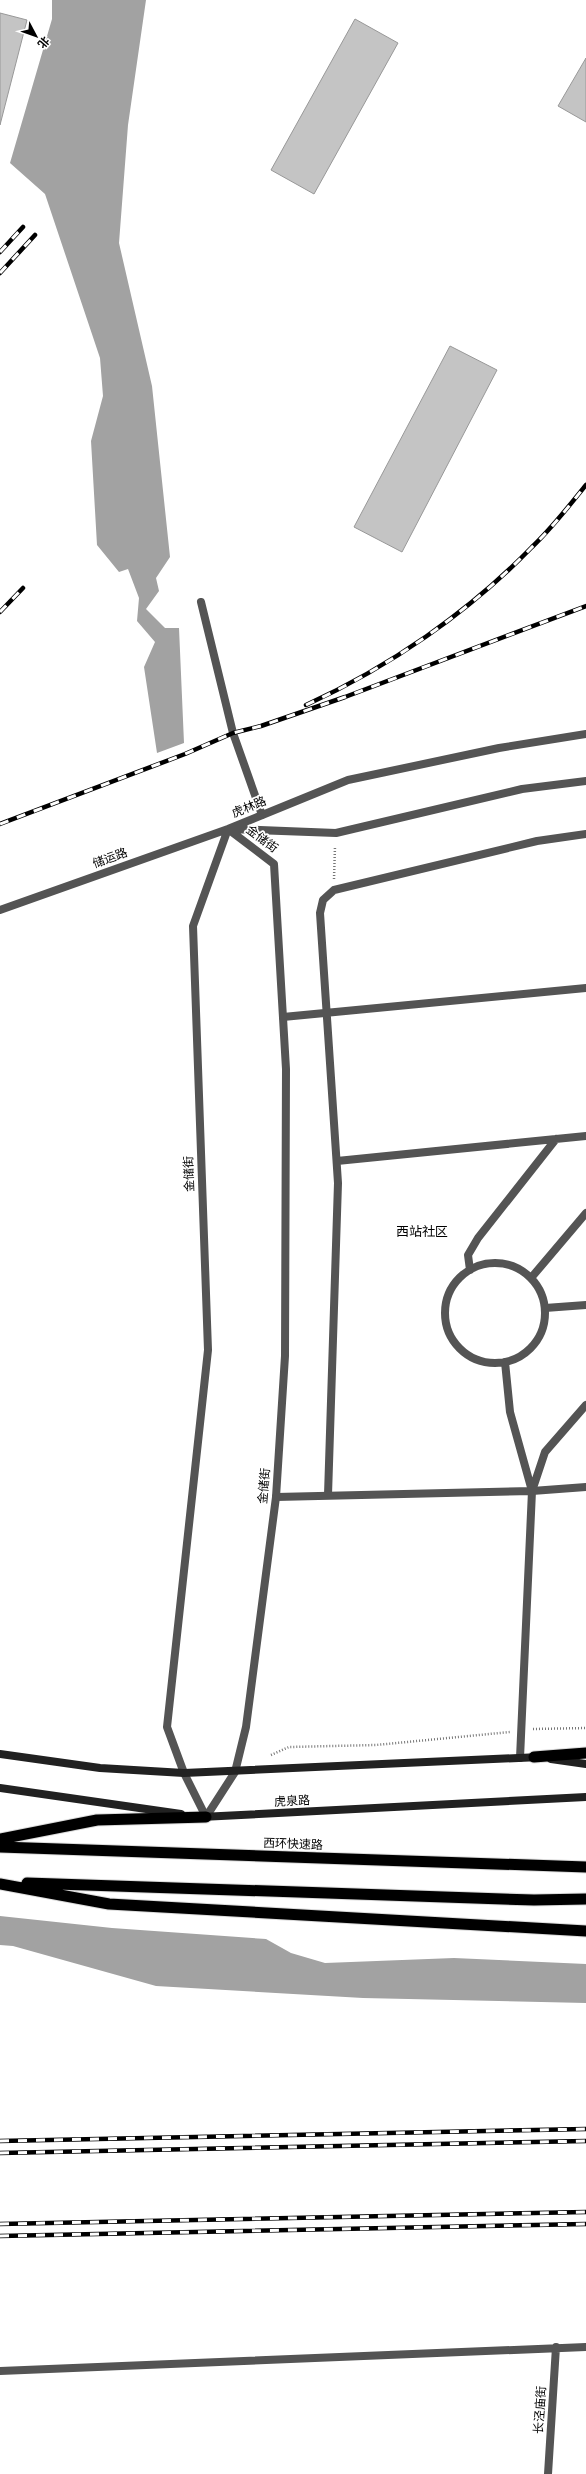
<svg xmlns="http://www.w3.org/2000/svg" width="586" height="2474" font-family="Commissioner,'Noto Sans SC',sans-serif">
  <rect width="100%" height="100%" fill="#fff"/>
  <path fill="#a2a2a2" d="M52,0H146L128,125L119,243L152,386L170,557L156,578L159,591L146,609L165,628H179L184,743L157,753L144,667L155,642L137,621L139,598L128,569L119,572L97,545L91,441L103,396L100,358L45,194L10,163L52,19Z
    M0,1916L112,1928L266,1939L291,1953L325,1963L454,1958L586,1964V2003L363,1998L156,1986L13,1946L0,1945Z"/>
  <path fill="#c4c4c4" stroke="#989898" d="M0,13L27,20L0,125Z
    M355,19L398,43L314,194L271,170Z
    M586,58V122L558,106Z
    M450,346L497,370L402,552L354,527Z"/>
  <g fill="none" stroke-linecap="round" stroke-linejoin="round">
    <defs>
      <path id="trunk" d="M534,1757L586,1753
        M0,1839L97,1820L206,1817
        M0,1847L586,1867
        M27,1883L534,1900L586,1899
        M0,1884L109,1904L586,1931"/>
    </defs>
    <use href="#trunk" stroke="#dbdbdb" stroke-width="13"/>
    <path stroke="#767676" stroke-width="2.5" stroke-dasharray="1 2" stroke-linecap="butt" d="M334,879L335,846
      M533,1729L586,1728
      M271,1755L289,1747L376,1745L510,1732"/>
    <path stroke="#545454" stroke-width="8" d="M283,1017L586,988
      M337,1161L586,1136
      M445 1313a50 50 0 1 1 100 0a50 50 0 1 1-100 0Z
      M470,1270L468,1255L478,1238L556,1139
      M531,1278L586,1213
      M545,1308L586,1305
      M505,1362L510,1412L532,1491
      M532,1491L545,1452L586,1405
      M328,1495L338,1183L320,913L323,900L334,890L537,841L586,834"/>
    <path stroke="#545454" stroke-width="8" d="M201,602L233,733L262,815
      M276,1497L532,1491L586,1487
      M520,1758L532,1491"/>
    <path stroke="#545454" stroke-width="8" d="M228,829L274,864L286,1069L285,1356L276,1497L246,1727L235,1772L206,1817L184,1773L167,1727L208,1350L193,926Z
      M231,829L336,833L522,789L586,781
      M0,910L228,829L348,780L499,748L586,734
      M0,2371L586,2347
      M548,2474L556,2347"/>
    <path stroke="#212121" stroke-width="8" d="M0,1754L100,1768L184,1773L540,1757
      M551,1759L586,1764
      M0,1788L181,1814
      M201,1817L586,1797"/>
    <use href="#trunk" stroke="#000" stroke-width="11"/>
    <defs>
      <path id="rail" d="M0,252L23,227
        M0,273L35,235
        M0,612L23,588
        M306,705C389,667 468,613 532,547C552,528 569,506 586,485
        M0,824L185,754L233,733L261,726L345,697L586,606
        M0,2141L586,2129
        M0,2153L586,2141
        M0,2224L586,2212
        M0,2236L586,2224"/>
    </defs>
    <use href="#rail" stroke="#000" stroke-width="4.5"/>
    <use href="#rail" stroke="#fff" stroke-width="3" stroke-dasharray="9" stroke-linecap="butt"/>
  </g>
  <g text-anchor="middle" stroke-width="3.5" stroke-linejoin="round" paint-order="stroke">
    <g font-size="12" fill="#000" stroke="#fff">
      <text transform="translate(249 807) rotate(-22)" y="4">虎林路</text>
      <text transform="translate(262 839) rotate(37)" y="4">金储街</text>
      <text transform="translate(110 858) rotate(-20)" y="4">储运路</text>
      <text transform="translate(189 1174) rotate(-92)" y="4">金储街</text>
      <text transform="translate(264 1486) rotate(-85)" y="4">金储街</text>
      <text transform="translate(292 1801) rotate(-3)" y="4">虎泉路</text>
      <text transform="translate(293 1844) rotate(2)" y="4">西环快速路</text>
      <text transform="translate(540 2410) rotate(-86)" y="4">长泾庙街</text>
    </g>
    <g font-size="13" fill="#000" stroke="#fff">
      <text x="422" y="1236">西站社区</text>
    </g>
  </g>
  <g transform="translate(36 36) rotate(131)" stroke="#ffffff" stroke-width="3" paint-order="stroke">
  <path d="M0-3L7 15L0 10L-7 15Z" fill="#000000"/>
  <text y="-6" font-size="11" font-weight="bold" text-anchor="middle" fill="#000000">北</text>
  </g>
</svg>
